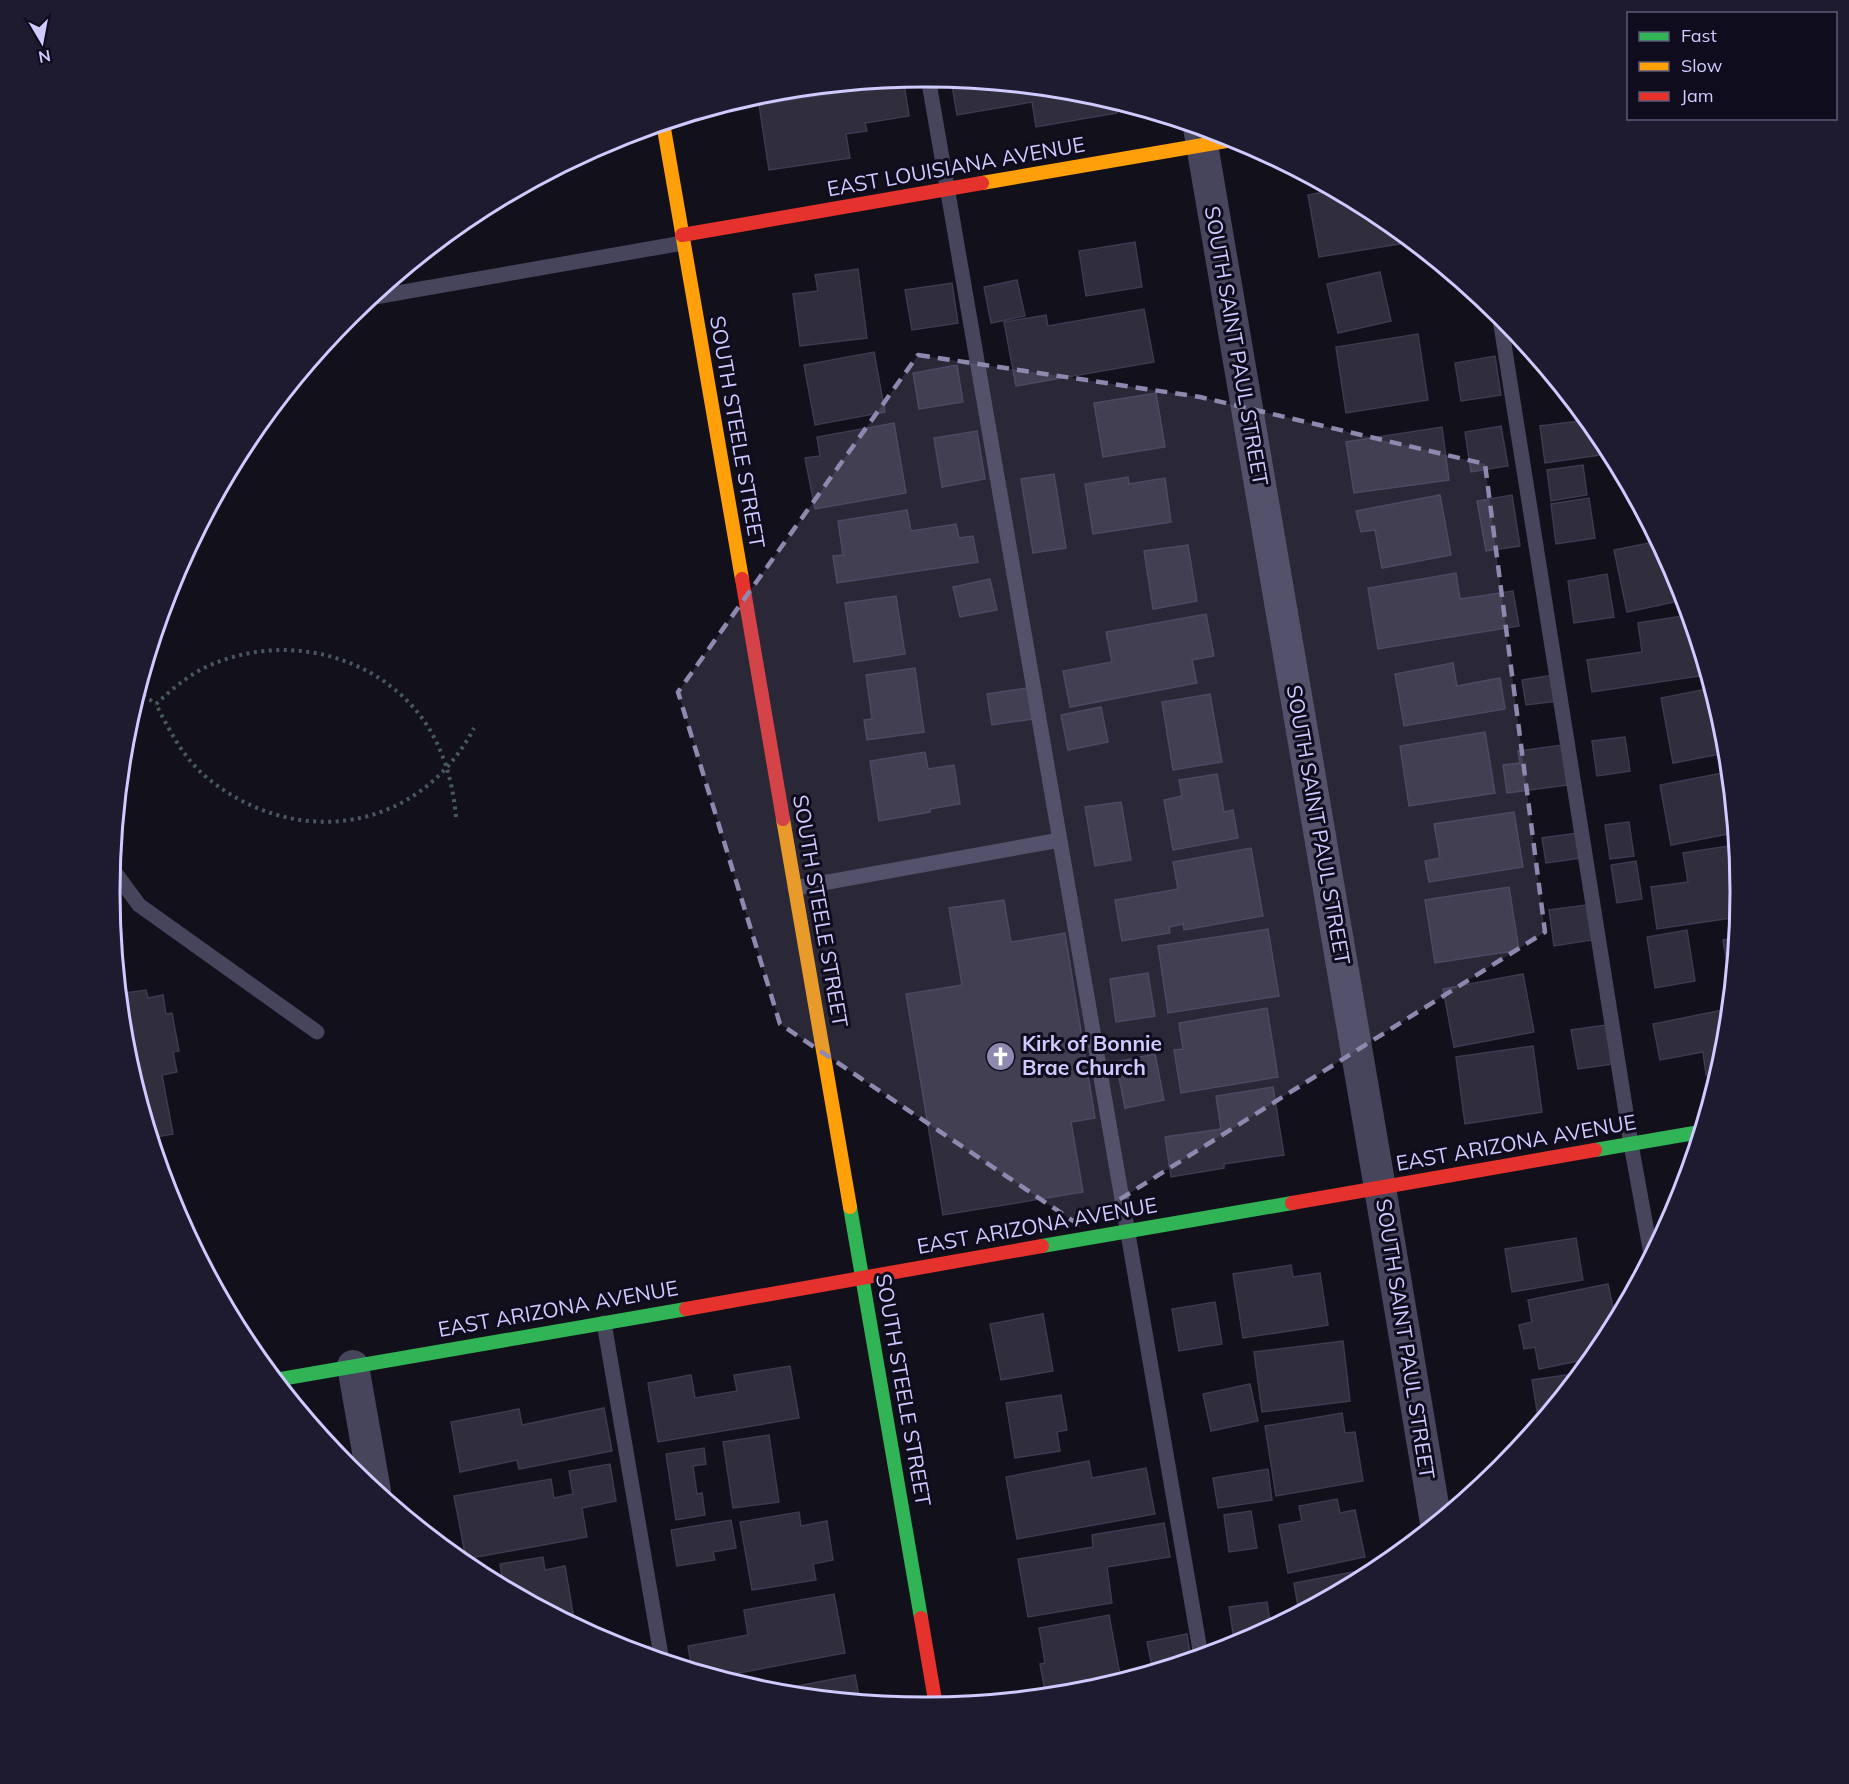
<svg xmlns="http://www.w3.org/2000/svg" width="1849" height="1784" font-family="Mulish,sans-serif">
  <rect width="100%" height="100%" fill="#12101a"/>
  <path fill="#302d3d" stroke="#3e3a50" stroke-width="1.5" d="M951,79L1084,92L1115,102L1117,113L1036,127L1032,102L957,115Z
    M904,83L909,116L865,123L867,131L846,134L850,158L769,170L759,105Z
    M1334,190L1378,214L1412,242L1319,257L1308,195Z
    M1135,242L1142,287L1086,296L1079,251Z
    M858,269L867,338L800,346L793,294L818,291L815,275Z
    M1380,272L1391,321L1338,333L1327,284Z
    M1017,280L1025,316L991,323L984,287Z
    M952,283L958,323L912,330L905,290Z
    M1144,309L1154,362L1016,386L1004,322L1046,315L1048,326Z
    M1418,334L1428,400L1346,413L1336,347Z
    M874,352L885,412L815,425L804,365Z
    M1495,356L1501,395L1461,401L1455,363Z
    M957,365L963,402L919,409L913,373Z
    M1156,393L1165,447L1103,457L1094,403Z
    M1587,420L1606,445H1599L1600,455L1545,463L1540,426Z
    M894,423L906,493L815,509L805,458L820,456L817,437Z
    M1501,426L1508,466L1471,472L1465,432Z
    M1442,427L1449,480L1354,493L1346,442Z
    M977,431L985,479L942,487L934,438Z
    M1583,465L1587,495L1551,501L1547,470Z
    M1054,474L1066,548L1033,553L1021,479Z
    M1128,477L1129,484L1165,478L1171,522L1093,534L1085,484Z
    M1440,495L1451,555L1382,568L1375,530L1361,532L1356,511Z
    M1512,495L1520,546L1486,551L1477,501Z
    M1589,498L1595,538L1556,544L1551,504Z
    M907,510L911,531L956,524L959,538L973,536L978,562L837,583L833,556L843,555L838,521Z
    M1653,538H1655L1678,580L1684,600L1627,612L1614,550L1654,542Z
    M1188,545L1197,601L1153,609L1144,551Z
    M1456,573L1460,599L1513,591L1519,626L1378,649L1368,588Z
    M1607,574L1614,617L1574,623L1568,581Z
    M990,579L997,610L960,617L953,587Z
    M896,596L905,654L854,662L845,603Z
    M1206,614L1214,656L1192,660L1197,683L1070,707L1063,671L1112,662L1106,632Z
    M1689,615L1707,675L1592,692L1587,660L1642,652L1638,623Z
    M1453,663L1457,686L1500,678L1505,709L1404,726L1395,674Z
    M915,668L924,732L867,740L864,720L872,719L866,675Z
    M1553,675L1557,701L1526,705L1522,680Z
    M1027,688L1032,719L992,725L987,694Z
    M1711,688L1724,733L1726,753L1673,763L1661,698Z
    M1210,694L1222,762L1173,770L1162,702Z
    M1101,707L1108,742L1068,750L1061,715Z
    M1485,732L1495,793L1409,806L1400,746Z
    M1625,737L1630,771L1597,776L1592,741Z
    M1562,745L1567,785L1507,793L1503,765L1520,763L1518,751Z
    M925,752L928,769L954,765L960,804L930,809V812L879,821L870,761Z
    M1728,772L1734,833L1671,845L1660,785Z
    M1217,774L1224,812L1233,810L1238,838L1173,850L1164,800L1182,796L1179,780Z
    M1121,802L1131,860L1095,866L1085,807Z
    M1514,812L1523,867L1429,882L1425,861L1440,858L1434,824Z
    M1629,822L1634,856L1610,859L1605,825Z
    M1577,833L1581,858L1546,863L1542,838Z
    M1735,845L1740,892L1738,917L1657,929L1651,887L1688,882L1683,853Z
    M1251,848L1263,916L1184,930L1183,924L1169,927L1170,933L1122,941L1115,900L1178,889L1173,862Z
    M1636,861L1642,899L1617,903L1611,865Z
    M1509,887L1519,950L1435,963L1425,900Z
    M1004,900L1011,942L1065,933L1095,1118L1071,1122L1083,1192L943,1215L906,994L962,985L949,908Z
    M1586,905L1592,940L1554,946L1549,910Z
    M1268,929L1279,996L1168,1013L1158,946Z
    M1687,930L1695,981L1655,988L1647,937Z
    M1735,938L1731,988L1723,940Z
    M1148,973L1155,1016L1116,1022L1110,979Z
    M1523,974L1534,1032L1454,1047L1443,989Z
    M146,990L148,998L163,995L166,1014L172,1013L179,1051L173,1052L177,1072L162,1075L173,1134L151,1138L125,1051L119,994Z
    M1267,1008L1278,1077L1181,1093L1174,1050L1183,1049L1179,1023Z
    M1728,1009L1724,1051L1718,1072L1706,1075L1703,1052L1660,1060L1653,1024Z
    M1606,1025L1612,1064L1578,1069L1571,1030Z
    M1533,1046L1542,1112L1465,1124L1456,1057Z
    M1155,1054L1164,1100L1125,1108L1116,1062Z
    M1273,1087L1284,1155L1224,1164V1168L1171,1177L1165,1137L1221,1129L1216,1096Z
    M1576,1238L1583,1280L1512,1292L1505,1249Z
    M1291,1265L1293,1277L1320,1273L1328,1325L1243,1338L1233,1274Z
    M1608,1284L1616,1321L1602,1345L1592,1358L1539,1369L1535,1347L1524,1349L1519,1325L1532,1322L1528,1300Z
    M1215,1302L1222,1344L1179,1351L1172,1309Z
    M1043,1314L1053,1371L1001,1380L990,1324Z
    M1343,1341L1350,1401L1262,1412L1254,1352Z
    M790,1366L799,1418L658,1442L648,1383L691,1375L695,1398L737,1391L734,1375Z
    M1580,1373L1539,1422L1532,1380Z
    M1250,1384L1258,1421L1211,1431L1203,1394Z
    M1061,1395L1067,1430L1057,1432L1060,1451L1015,1458L1006,1403Z
    M604,1408L612,1451L519,1469L517,1460L460,1472L451,1422L519,1409L522,1425Z
    M1342,1413L1345,1433L1355,1432L1363,1481L1276,1496L1265,1426Z
    M769,1435L779,1502L733,1508L723,1442Z
    M704,1448L706,1464L693,1466L697,1494L702,1493L705,1515L676,1520L666,1454Z
    M1089,1461L1092,1478L1146,1468L1155,1514L1017,1539L1006,1477Z
    M610,1464L616,1501L582,1508L587,1537L466,1559L454,1496L551,1479L554,1498L573,1494L569,1471Z
    M1268,1469L1272,1500L1218,1508L1213,1478Z
    M1337,1499L1340,1513L1355,1510L1365,1557L1288,1573L1279,1525L1302,1521L1299,1506Z
    M1251,1511L1257,1548L1229,1552L1224,1515Z
    M799,1512L801,1526L827,1521L833,1560L813,1564L816,1580L752,1590L740,1522Z
    M731,1520L736,1548L713,1552L715,1560L677,1566L671,1530Z
    M1164,1523L1170,1557L1107,1567L1112,1603L1028,1617L1018,1559L1093,1547L1092,1535Z
    M543,1557L545,1570L565,1566L574,1619L566,1621L489,1579L502,1577L500,1564Z
    M1379,1567L1377,1570L1299,1612L1294,1583Z
    M834,1594L845,1653L717,1677L692,1670L688,1646L748,1635L744,1610Z
    M1267,1602L1271,1627L1235,1646L1229,1607Z
    M1109,1615L1121,1680L1083,1692L1046,1696L1040,1664L1045,1663L1039,1628Z
    M1187,1634L1191,1659L1153,1671L1147,1642Z
    M650,1646L653,1658L627,1650Z
    M855,1675L860,1701L799,1695L797,1686Z"/>
  <g fill="none" stroke-linecap="round" stroke-linejoin="round">
    <path stroke="#485764" stroke-width="4" stroke-dasharray="3 4.5" stroke-linecap="butt" d="M137,691L156,704
      M456,817C453,782 443,747 422,718C372,651 278,632 204,668C186,677 170,691 156,704C169,730 183,757 205,776C294,851 419,833 474,728"/>
    <path stroke="#46455b" stroke-width="15" d="M928,77L1201,1656
      M369,298L683,243
      M1499,313L1631,1144L1651,1254
      M111,867L139,905L317,1032
      M795,888L1060,840
      M604,1323L662,1661"/>
    <path stroke="#46455b" stroke-width="32" d="M1199,127L1380,1188L1436,1523
      M353,1366L375,1491"/>
    <path stroke="#30b455" stroke-width="14" d="M1595,1150L1700,1132
      M850,1207L921,1618
      M1042,1246L1292,1203
      M275,1380L686,1309"/>
    <path stroke="#ff9f0a" stroke-width="14" d="M663,123L742,579
      M982,183L1238,139
      M783,819L850,1207"/>
    <path stroke="#e5322d" stroke-width="14" d="M682,235L982,183
      M742,579L783,819
      M1292,1203L1595,1150
      M686,1309L1042,1246
      M921,1618L936,1706"/>
  </g>
  <path fill="#8d89af" fill-opacity="0.2" stroke="#8d89af" stroke-width="4.5" stroke-dasharray="12 8" stroke-linejoin="round" d="M918,355L1200,397L1485,464L1545,932L1079,1225L780,1024L678,692Z"/>
  <defs>
    <symbol id="church-disc" viewBox="-11 -11 22 22"><circle r="9.5" fill="#8d89af" stroke="#0f0c1e"/><path d="M-1.2-6h2.4v3.5h3.3v2.4h-3.3V6h-2.4V-.1h-3.3v-2.4h3.3Z" fill="#fff"/></symbol>
  </defs>
  <g fill-rule="evenodd">
    <use href="#church-disc" x="984" y="1040" width="33" height="33"/>
  </g>
  <g text-anchor="middle" stroke-width="6" stroke-linejoin="round" paint-order="stroke">
    <g font-size="21" fill="#cfcaff" stroke="#0f0c1e">
      <text transform="translate(956 167) rotate(-10)" y="7">EAST LOUISIANA AVENUE</text>
      <text transform="translate(1236 346) rotate(80)" y="7">SOUTH SAINT PAUL STREET</text>
      <text transform="translate(737 432) rotate(80)" y="7">SOUTH STEELE STREET</text>
      <text transform="translate(1318 825) rotate(80)" y="7">SOUTH SAINT PAUL STREET</text>
      <text transform="translate(820 911) rotate(80)" y="7">SOUTH STEELE STREET</text>
      <text transform="translate(1516 1143) rotate(-10)" y="7">EAST ARIZONA AVENUE</text>
      <text transform="translate(1037 1226) rotate(-10)" y="7">EAST ARIZONA AVENUE</text>
      <text transform="translate(558 1309) rotate(-10)" y="7">EAST ARIZONA AVENUE</text>
      <text transform="translate(1405 1339) rotate(81)" y="7">SOUTH SAINT PAUL STREET</text>
      <text transform="translate(903 1390) rotate(80)" y="7">SOUTH STEELE STREET</text>
    </g>
    <g font-size="21" font-weight="bold" fill="#cfcaff" stroke="#0f0c1e" text-anchor="start">
      <text x="1022" y="1051">Kirk of Bonnie<tspan x="1022" dy="24">Brae Church</tspan></text>
    </g>
  </g>
  <path d="M0 0H1849V1784H0ZM120 892a805 805 0 1 1 1610 0a805 805 0 1 1-1610 0Z" fill="#1e1b30" fill-rule="evenodd"/>
  <path fill="none" stroke="#cfcaff" stroke-width="3" d="M120 892a805 805 0 1 1 1610 0a805 805 0 1 1-1610 0Z"/>
  <rect x="1627" y="12" width="210" height="108" fill="#0f0c1e" stroke="#5c5878" stroke-width="1.5"/>
  <rect x="1639" y="32" width="30" height="9" fill="#30b455" stroke="#5c5878" stroke-width="1.5"/>
  <text x="1681" y="42" font-size="18" fill="#cfcaff">Fast</text>
  <rect x="1639" y="62" width="30" height="9" fill="#ff9f0a" stroke="#5c5878" stroke-width="1.5"/>
  <text x="1681" y="72" font-size="18" fill="#cfcaff">Slow</text>
  <rect x="1639" y="92" width="30" height="9" fill="#e5322d" stroke="#5c5878" stroke-width="1.5"/>
  <text x="1681" y="102" font-size="18" fill="#cfcaff">Jam</text>
  <g transform="translate(42 42) rotate(170)" stroke="#0f0c1e" stroke-width="4.5" paint-order="stroke">
  <path d="M0-4.5L10 22L0 15L-10 22Z" fill="#cfcaff"/>
  <text y="-9" font-size="16" font-weight="bold" text-anchor="middle" fill="#cfcaff">N</text>
  </g>
</svg>
